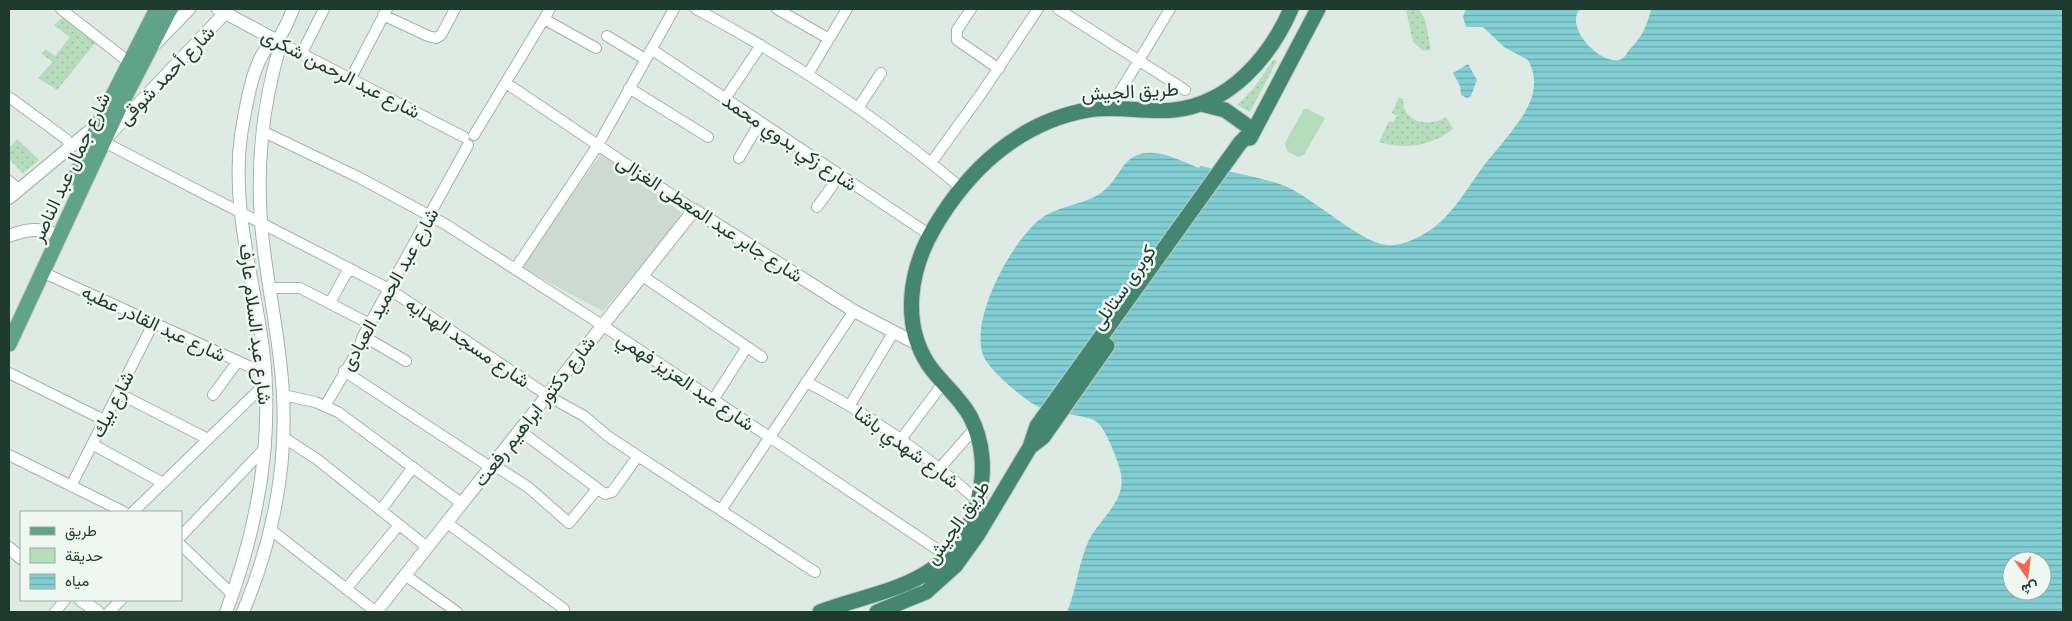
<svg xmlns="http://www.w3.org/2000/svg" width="2072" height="621" font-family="'PT Sans Narrow',Vazirmatn,sans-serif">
  <defs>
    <pattern id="green-dots" width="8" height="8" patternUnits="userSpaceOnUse" patternTransform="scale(1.25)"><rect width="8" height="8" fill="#b5ddbc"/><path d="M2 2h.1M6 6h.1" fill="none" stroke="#9bbfa2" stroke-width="1.8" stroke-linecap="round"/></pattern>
    <pattern id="water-rules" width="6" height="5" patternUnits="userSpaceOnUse" patternTransform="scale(1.25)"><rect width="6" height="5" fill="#82cfd3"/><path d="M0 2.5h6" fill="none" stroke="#6aa9ac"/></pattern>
  </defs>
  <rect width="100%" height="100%" fill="#deebe4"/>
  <path fill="#ccdad2" d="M602,153L684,215L603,311L520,267Z"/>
  <path fill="url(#green-dots)" d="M1406,9H1419L1425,19L1431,50L1423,51L1413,42Z
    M64,16L96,42L57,90L38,78L53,62L42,54L45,49L55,56L70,37L54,25Z
    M1274,59L1277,61L1250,112L1237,105L1253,89Z
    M1399,97L1403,99C1404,103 1403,107 1405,110C1412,125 1434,125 1446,117L1453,129C1431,146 1406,150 1379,142L1389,121L1393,123L1397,116L1392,113Z
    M17,139L39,160L23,173L9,159V148Z"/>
  <path fill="#b5ddbc" d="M1304,109H1308L1325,118L1304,155L1298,157L1287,151L1285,143Z"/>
  <path fill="url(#water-rules)" fill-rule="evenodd" d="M1466,9H1580C1564,27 1599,64 1619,60C1626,58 1626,53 1630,49C1642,37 1647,26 1651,9H2063V612H1067C1077,589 1078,563 1089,540C1100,518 1126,502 1121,474C1119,463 1106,430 1098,423C1089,414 1052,414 1037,406C1023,399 988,369 983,355C970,318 1011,243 1039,220C1058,205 1082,206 1101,193C1112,185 1117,174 1125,164C1145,141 1176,159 1199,168L1200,166C1228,172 1258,176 1285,186C1312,197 1360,242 1386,245C1402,247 1420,237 1432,229C1454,213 1469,185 1485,164C1491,156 1498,149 1504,141C1523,118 1545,90 1528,60L1504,47L1483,27H1466L1463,17ZM2012,561H2042V591H2012Z
    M1468,64L1477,80L1471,96L1467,98L1461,95L1460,86L1453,73Z"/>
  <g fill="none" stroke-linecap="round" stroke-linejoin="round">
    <defs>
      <path id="minor" d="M61,9L130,63
        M696,9C790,59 879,118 960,187
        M777,9L829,39
        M971,9L957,30V40L999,69
        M1058,9L1185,90
        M383,15L428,36L436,38L441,35L455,9
        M544,19L596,48
        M607,36L645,59
        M281,43L464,137
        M651,49L930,235
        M302,53L324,9
        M808,74L847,9
        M351,78L387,9
        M506,83L694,210
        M629,88L708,137
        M9,97L66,139L70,145
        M725,99L761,45
        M858,108L881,73
        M1110,108L1170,9
        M262,131L360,178L445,224L602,325L947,556
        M474,135L550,9
        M104,142L389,289L550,397L584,416L609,437L815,572
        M739,158L760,122
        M931,163L981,94L1038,9
        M9,181L18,189
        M817,207L840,175
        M515,269L598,145L674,9
        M42,272L266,374
        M641,275L762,357
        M270,288H300L370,324
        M330,303L349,268
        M363,336L406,361
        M344,371L490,467
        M9,373L104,420
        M806,382C870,414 925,454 978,501
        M118,393L208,439
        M213,395L238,361
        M283,395L315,402L338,412L461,503
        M713,400L747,347
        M850,405L893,333
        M325,406L358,350L363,336L468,145
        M519,430L605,494L612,492L638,456
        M283,437L318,460L427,547
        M902,438L944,382
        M92,444L163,483
        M9,455L124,512
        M492,464L528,487L569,523L597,489
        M940,468L975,428
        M71,486L154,322
        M381,510L413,467
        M721,510L854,311
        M133,512L266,383
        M446,522L564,609
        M271,530L376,612
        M181,536L266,447
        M181,545L233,595
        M405,575L457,612
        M346,589L399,525
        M55,612L65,600
        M109,612L121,600"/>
      <path id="tertiary" d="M218,9L281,43C265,95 258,148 260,203C262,267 280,330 283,395C287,469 272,543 243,612
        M155,44L189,9
        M109,135L226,12
        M9,198L99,123
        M9,236C27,229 41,227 59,236
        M9,548L21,558
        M81,600L98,612
        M226,612C258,527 274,440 263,349C254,279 231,207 241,135C245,112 251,71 264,52C267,46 274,44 278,39C285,30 289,19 293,9
        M376,612L694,210L854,311L919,345"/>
      <path id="primary" d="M75,178L99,123L157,9
        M9,344L120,106L170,9"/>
      <path id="trunk" d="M1201,104L1225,110L1253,130
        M1250,138L1318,9
        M1030,447L1043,437L1107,346
        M820,612C856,598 899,592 931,570C978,537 997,467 970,416C959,396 940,382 928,364C901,322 910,269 934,228C968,170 1019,122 1088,110C1117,105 1145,113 1174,110C1230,104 1270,57 1291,9
        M877,612L926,592L955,566L978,534L1030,447L1037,426L1240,143L1253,130"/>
    </defs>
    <use href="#minor" stroke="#a1b3aa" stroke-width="12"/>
    <use href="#tertiary" stroke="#a1b3aa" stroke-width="14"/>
    <use href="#primary" stroke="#c0c8c5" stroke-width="17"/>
    <use href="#trunk" stroke="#c0c8c5" stroke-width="17"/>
    <use href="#minor" stroke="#fff" stroke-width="10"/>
    <use href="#tertiary" stroke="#fff" stroke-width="12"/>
    <use href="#primary" stroke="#60a38a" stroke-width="15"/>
    <use href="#trunk" stroke="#448670" stroke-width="15"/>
  </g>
  <g text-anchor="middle" stroke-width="5" stroke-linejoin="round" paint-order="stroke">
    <g font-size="19" fill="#1f3b30" stroke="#eff7f2">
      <text transform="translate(341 73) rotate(27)" y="7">شارع عبد الرحمن شكرى</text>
      <text transform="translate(166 75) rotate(-46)" y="7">شارع أحمد شوقى</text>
      <text transform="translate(1130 91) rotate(-3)" y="7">طريق الجيش</text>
      <text transform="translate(790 142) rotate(34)" y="7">شارع زكي بدوي محمد</text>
      <text transform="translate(70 167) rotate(-65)" y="7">شارع جمال عبد الناصر</text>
      <text transform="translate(710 218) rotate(33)" y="7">شارع جابر عبد المعطى الغزالى</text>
      <text transform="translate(1123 287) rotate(-55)" y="7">كوبرى ستانلى</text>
      <text transform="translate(389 289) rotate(-61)" y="7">شارع عبد الحميد العبادى</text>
      <text transform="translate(154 323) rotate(25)" y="7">شارع عبد القادر عطيه</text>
      <text transform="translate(256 324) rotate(83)" y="7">شارع عبد السلام عارف</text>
      <text transform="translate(468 342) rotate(34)" y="7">شارع مسجد الهدايه</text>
      <text transform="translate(686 381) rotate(34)" y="7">شارع عبد العزيز فهمي</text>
      <text transform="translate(112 404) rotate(-63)" y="7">شارع بيك</text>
      <text transform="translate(534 411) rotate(-52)" y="7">شارع دكتور ابراهيم رفعت</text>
      <text transform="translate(907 447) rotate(36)" y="7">شارع شهدي باشا</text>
      <text transform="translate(957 522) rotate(-55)" y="7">طريق الجيش</text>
    </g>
  </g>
  <rect width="2072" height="621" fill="none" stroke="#1f3b30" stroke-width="20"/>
  <rect x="20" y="511" width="162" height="90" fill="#eff7f2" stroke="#9caca4"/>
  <rect x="30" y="527" width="25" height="8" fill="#60a38a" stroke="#9caca4"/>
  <text x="65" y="536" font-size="15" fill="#1f3b30">طريق</text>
  <rect x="30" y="548" width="25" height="15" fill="#b5ddbc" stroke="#9caca4"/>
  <text x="65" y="561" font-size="15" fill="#1f3b30">حديقة</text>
  <rect x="30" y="574" width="25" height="15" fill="url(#water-rules)" stroke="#9caca4"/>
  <text x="65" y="586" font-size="15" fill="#1f3b30">مياه</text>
  <g transform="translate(2027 576) rotate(166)"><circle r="24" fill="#eff7f2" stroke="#9caca4"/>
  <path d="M0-4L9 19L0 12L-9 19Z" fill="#f9664e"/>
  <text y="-8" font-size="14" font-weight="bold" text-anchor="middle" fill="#1f3b30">ش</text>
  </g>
</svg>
